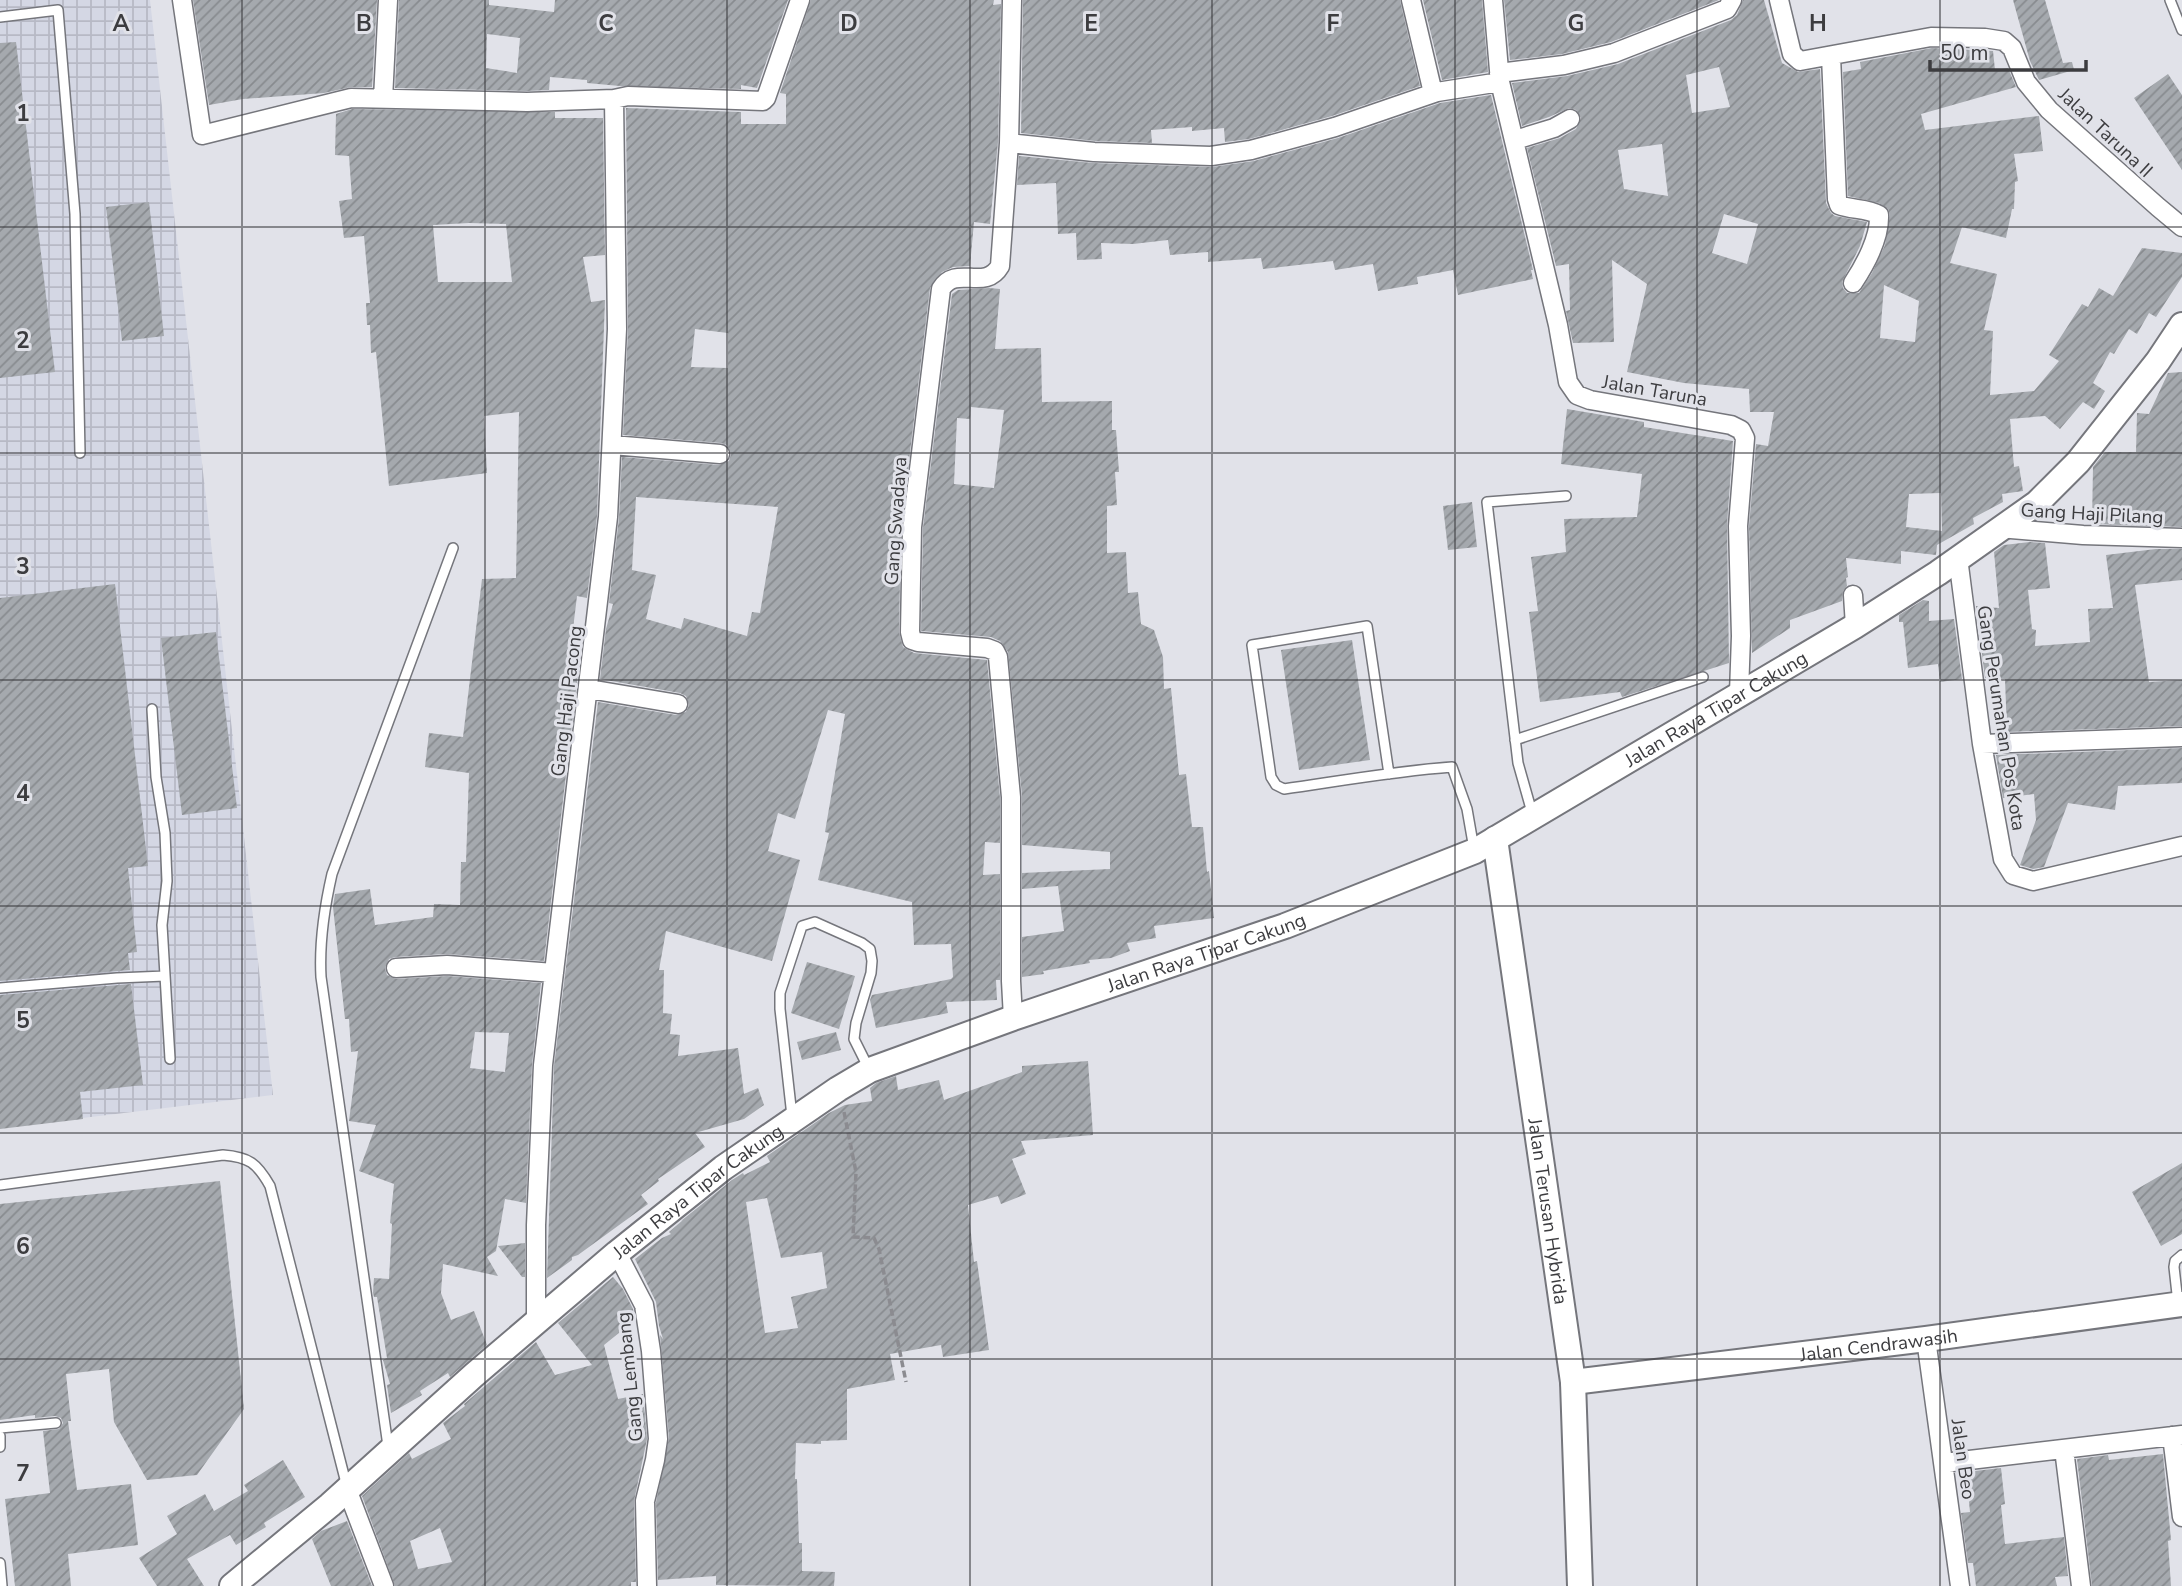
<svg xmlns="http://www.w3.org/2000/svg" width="2182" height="1586" font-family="'Nunito Sans',sans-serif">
  <defs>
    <pattern id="industrial-grid" width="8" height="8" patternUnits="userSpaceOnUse" patternTransform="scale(1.75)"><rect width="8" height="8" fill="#d4d7e4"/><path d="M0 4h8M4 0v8" fill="none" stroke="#b7b9c5"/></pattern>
    <pattern id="building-hatch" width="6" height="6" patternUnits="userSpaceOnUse" patternTransform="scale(1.75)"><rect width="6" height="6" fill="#a5a9ae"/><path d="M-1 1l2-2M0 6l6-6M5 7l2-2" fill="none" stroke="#888b8f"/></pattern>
  </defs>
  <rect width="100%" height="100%" fill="#e1e2e9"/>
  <path fill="url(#industrial-grid)" d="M0,0H150L273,1095L0,1128Z"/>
  <path fill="url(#building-hatch)" fill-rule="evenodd" d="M193,0H377L372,87H351L324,93L243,99L209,105Z
    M399,0H489V5L554,12L555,0H788L757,88L741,85V89L620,86L587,83V80L550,77L549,90L527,91L395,88ZM487,34L520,38L517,73L486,68Z
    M811,0H994L993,5L1001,4L998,142L990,224L974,222L970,266L953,267L942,272L930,288L901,526L899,632L903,647L914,653L987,660L1000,798V843L985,842L983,875L1000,874V980H996L997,1000L946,1002L948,1013L876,1028L870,1000L872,995L951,979L953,977L951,944L914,945L912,902L818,880L829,833L825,832L845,714L828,710L795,819L778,813L768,851L800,860L772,961L666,931L659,970H664L663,1013L672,1014L670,1034L680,1035L678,1056L738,1048L744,1094L758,1088L764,1105L744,1119L695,1133L705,1147L658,1179L659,1181L641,1195L648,1204L578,1255L572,1257V1260L547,1278L554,1066L598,702L676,715L686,712L689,705L686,696L680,693L600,679L606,629L613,604L609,603L619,518L622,457L719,465L729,461L731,454L727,445L721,443L623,435L628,329L626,108L741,112V124H786V94L780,93ZM695,329L728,333V368L691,367ZM636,497L778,507L760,613L752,612L747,636L684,618L681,629L646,619L656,575L632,570Z
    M1023,0H1400L1420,86L1332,116L1249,139L1225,142L1224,128L1192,131V127L1151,130L1152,143L1095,141L1021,133Z
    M1423,0H1482L1488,72L1442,80Z
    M1504,0H1719L1611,42L1562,54L1510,60Z
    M1743,0H1764L1782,63L1798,72L1820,69L1826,203L1831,213L1835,216L1867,222L1860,246L1842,282L1843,288L1847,293H1859L1872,273L1885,245L1890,215L1888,209L1879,203L1848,196L1843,72L1861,69L1860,62L1932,48L1993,51L1995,70L2008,68L2016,87L1921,114L1925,130L2039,116L2043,151L2014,154L2018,181L2015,182L2014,209H2012L2006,238L1962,227L1950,263L1997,274L1984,330L1993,331L1990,395L2034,391L2059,361L2049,355L2082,304L2088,307L2099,288L2113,296L2142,248L2182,253V277L2156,317L2149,313L2137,334L2129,329L2114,354L2110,352L2093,383L2105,391L2094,409L2083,402L2060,429L2045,416L2010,419L2014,467L2019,466L2023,491L2002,494L2003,502L1973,518L1974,524L1937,545L1936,555L1901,551V564L1846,558L1848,577L1846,578L1847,586L1843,591L1842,601L1790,620V628L1752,653L1749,526L1756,444L1768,446L1774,412H1750L1749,389L1684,383L1627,372L1647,284L1612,260L1614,342L1573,343L1566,311L1570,310L1569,264L1556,266L1527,148L1560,138L1576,129L1581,118L1576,110L1569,108L1549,117L1522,126L1512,83L1567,76L1618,64L1731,20L1737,15ZM1719,67L1730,107L1692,113L1686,75ZM1662,144L1668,196L1624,189L1618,150ZM1724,214L1758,224L1747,264L1712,253ZM1884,285L1919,301L1915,342L1880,338ZM1941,493L1942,531L1906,527L1909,494Z
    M2013,0H2045L2063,63L2072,62L2074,70L2039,80L2030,61Z
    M16,42L55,372L0,378V43Z
    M2168,74L2182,95V170L2134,98Z
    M1491,95L1533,270H1531L1533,279L1458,295L1453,270L1417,277L1418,284L1378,291L1373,264L1335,270L1333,261L1263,269L1261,258L1208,262V252L1170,255L1168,240L1133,244L1101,243L1102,259L1077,260L1076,233L1058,234L1056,183L1017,185L1019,156L1093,163L1212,167L1254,161L1338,138L1440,103Z
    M352,109L555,112V118H603L605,255L583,257L591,302L605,300L597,516L587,598L577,596L572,637L582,639L544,961L446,954L395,957L389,959L385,968L387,975L396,979L447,976L541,983L532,1065L526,1203L505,1199L496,1251L487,1257L498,1276L443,1264L441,1293L451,1320L474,1311L487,1345L450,1377L448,1373L420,1391L422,1395L391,1413L387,1385L390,1384L383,1360L387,1358L377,1297H374L373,1293L374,1278L389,1279L392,1224L390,1223L394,1184L359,1171L376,1125L349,1121L358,1051L351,1052L349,1019H345L333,907L335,894L370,889L375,925L433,917L434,904L460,905L461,862H466L469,773L425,767L429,733L463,737L482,579L516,578L519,412L484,416L487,473L389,486L376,352L371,353L370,325H367L366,303H370L364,236L344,238L339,201L352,199L349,156L335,155L336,114ZM469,223L506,224L512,282H438L433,225ZM475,1032L509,1033L505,1072L470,1068Z
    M149,202L164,336L122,341L106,207Z
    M989,288L1000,289L995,349L1041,348L1042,402L1112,401V430H1116L1119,472H1115L1117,505L1107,506V553L1126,552L1128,593L1138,592L1141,624L1154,630L1163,657L1164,689L1171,688L1179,775L1186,774L1192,827H1203L1207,872L1209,871L1214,918L1154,926L1156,938L1127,943L1130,951L1111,958L1089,960L1090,963L1043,971L1044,974L1022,977V937L1064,931L1058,886L1022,889V873L1110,869V852L1022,845V796L1008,652L1000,641L991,637L921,631L923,528L952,294L958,290ZM971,407L1004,410L994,488L954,484L957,418L970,419Z
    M2182,372V527L2092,524L2093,467L2105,452H2136L2137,413L2149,414L2168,373Z
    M1567,409L1644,422V427L1733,441L1727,525L1729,663L1622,697L1620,692L1540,702L1529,612L1538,611L1531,557L1566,552L1564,519L1637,517L1642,474L1561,464Z
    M1472,502L1477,547L1448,550L1443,506Z
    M2030,542L2045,543L2050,588L2028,590L2032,629L2036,630L2035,646L2090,642L2088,609L2113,608L2106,555L2156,549H2182V580L2135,585L2149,682L2182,680V726L2007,732L2005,679L1985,678L1976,606L1999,608L1994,552L2004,545Z
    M115,584L148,866L128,868L137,952L128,953L130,970L0,981V598Z
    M1923,600L1929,601V621L1954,619L1962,679L1940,682L1938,664L1908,668L1903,622H1899V615Z
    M216,632L237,808L182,815L161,638Z
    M1352,640L1370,760L1299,770L1281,650Z
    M2182,748V783L2118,786L2115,810L2068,803L2044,867L2033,869L2020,865L2036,820L2034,794L2003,798L1996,755Z
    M807,962L855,976L839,1029L791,1013Z
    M131,984L143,1085L80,1092L83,1119L0,1129V995Z
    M836,1032L841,1050L802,1060L797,1042Z
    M1088,1061L1093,1135L1021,1141L1026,1154L1012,1159L1026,1194L1001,1204L998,1196L968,1205L974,1262L977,1261L989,1350L943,1357L941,1345L890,1354L895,1380L847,1389V1440L821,1441V1444L796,1443L795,1479H797L799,1543H802V1571L835,1572L834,1586L716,1585V1576L658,1580L656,1502L669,1438L660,1335L663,1339L659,1326L656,1302L635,1259L662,1238L671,1234L669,1232L683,1220L681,1221L732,1180L743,1173L744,1175L770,1162L767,1156L829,1113L845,1105L872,1101L870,1088L876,1083L896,1076L898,1090L939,1080L944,1100L1022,1072V1066ZM767,1198L781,1258L822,1252L827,1288L791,1297L798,1328L765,1333L746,1202Z
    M2182,1163V1234L2161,1246L2132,1192Z
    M220,1181L244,1409L197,1475L147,1480L114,1422L109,1369L66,1374L71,1421H68L77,1490L131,1484L138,1545L68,1554L71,1586H15L5,1499L50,1493L43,1431L59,1429L63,1423L61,1418L55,1416L35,1418V1415L0,1420V1204Z
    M525,1243V1277H522L498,1246Z
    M613,1277L623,1289L633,1309L635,1320L604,1345L618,1399L643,1394L647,1439L634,1501L636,1582H631V1586H395L362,1496L409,1453L412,1459L451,1439L443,1423L465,1406L464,1404L536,1342L555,1375L592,1365L558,1323ZM440,1528L452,1562L418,1569L410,1541Z
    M2163,1454L2171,1540L2168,1541L2171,1586H2092L2077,1459L2108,1455L2109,1460Z
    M283,1460L305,1497L264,1523L266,1527L236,1545L230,1535L187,1559L204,1586H157L139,1558L177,1534L167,1516L205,1494L214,1511L248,1491L244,1485Z
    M2001,1468L2005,1504L2001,1505L2005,1544L2064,1537L2068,1576L2055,1577L2057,1586H1976L1973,1563H1968L1961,1513L1970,1512L1966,1472Z
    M347,1521L372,1586H331L312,1539L321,1531Z"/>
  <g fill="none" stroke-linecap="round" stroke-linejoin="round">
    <defs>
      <path id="lane" d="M2170,0L2182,30
        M0,17L58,10L75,214L80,453
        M152,709L156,777L165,833L167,881L162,925L170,1059
        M1515,740L1703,677
        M1389,774L1367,626L1252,645L1271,777L1276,785L1284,789C1340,781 1396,771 1452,767L1467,809L1474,849
        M1533,816L1518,763L1487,502L1566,496
        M0,988L117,978L165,976
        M792,1116L780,1009V993L802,926L815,922L862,943L870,949L872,961L871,973L856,1023L854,1039L869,1069
        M0,1185L223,1155C249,1157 257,1163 270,1186L347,1487
        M2178,1303L2174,1267L2175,1261L2182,1255
        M0,1428L56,1423
        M0,1436V1447
        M388,1446L321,977C319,941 324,909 332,874L453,548
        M0,1563L2,1586"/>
      <path id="street" d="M182,0L202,135L351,98L527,102L614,99
        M1012,0L1009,143L1000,266C985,292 956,264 941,289L912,527L910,632L912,640L918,642L987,648L995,651L998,657L1011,797V981L1013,1018
        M1411,0L1433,93
        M1493,0L1500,82L1558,325L1568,382L1577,395L1590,400L1731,425L1741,430L1745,438L1738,526L1741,636L1739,693
        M1779,0L1792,54L1800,61L1931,37L1985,38L2004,41L2012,48L2026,82L2049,110L2158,207L2182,227
        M1831,56L1837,199L1839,205C1852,210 1867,208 1879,215C1880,237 1865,265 1853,283
        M1499,73L1564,65L1614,53L1727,9L1732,0
        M383,99L388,0
        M1515,140L1554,128L1570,119
        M1009,143L1094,152L1211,156L1251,150L1335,127L1437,92L1500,82
        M612,445L720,454
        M1999,528L2083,535L2182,538
        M1958,558L1982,744L2003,859L2013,875L2033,881L2182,846
        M1853,595L1855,626
        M589,689L678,704
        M1982,744L2182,737
        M396,968L447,965L554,973
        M617,1253L644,1305L651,1351L658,1439L655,1460L645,1501L647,1586
        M536,1321V1225L543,1065L608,517L617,329L614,99L628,96L763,101L766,98L800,0
        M1926,1339L1960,1586
        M2172,1436L2182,1517
        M2064,1449L2081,1586
        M1944,1463L2182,1435
        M347,1489L384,1586"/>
      <g id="secondary">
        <path id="s1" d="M1495,839L1573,1382L1580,1586"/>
        <path id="s2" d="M1573,1382L1926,1339L2182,1304"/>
        <path id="s3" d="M232,1586L330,1505L474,1375L617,1253L723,1168L838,1089L870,1070L1013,1018L1285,926L1475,851L1855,626L1938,573L2037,503L2078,462L2158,361L2182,325"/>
      </g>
    </defs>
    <use href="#lane" stroke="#75767c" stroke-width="12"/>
    <use href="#street" stroke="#75767c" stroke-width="21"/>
    <use href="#secondary" stroke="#75767c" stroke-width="28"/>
    <path stroke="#8b8b90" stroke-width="3.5" stroke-dasharray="7 3.5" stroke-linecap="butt" d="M844,1112L856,1172L853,1237L874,1238L879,1249L906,1382"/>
    <use href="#lane" stroke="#fff" stroke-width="9"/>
    <use href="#street" stroke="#fff" stroke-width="18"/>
    <use href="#secondary" stroke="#fff" stroke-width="24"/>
  </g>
  <path fill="none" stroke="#3c3c3f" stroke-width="2" stroke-opacity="0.55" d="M242,0V1586M485,0V1586M727,0V1586M970,0V1586M1212,0V1586M1455,0V1586M1697,0V1586M1940,0V1586M0,227H2182M0,453H2182M0,680H2182M0,906H2182M0,1133H2182M0,1359H2182"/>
  <g text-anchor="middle" stroke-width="6" stroke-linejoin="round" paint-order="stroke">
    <g font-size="19" fill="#3c3c3f" stroke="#e1e2e9">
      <text transform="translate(2106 132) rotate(43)" y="7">Jalan Taruna II</text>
      <text transform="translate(1655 390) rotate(10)" y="7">Jalan Taruna</text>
      <text transform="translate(2092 513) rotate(3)" y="7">Gang Haji Pilang</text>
      <text transform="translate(895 521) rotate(-86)" y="7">Gang Swadaya</text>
      <text transform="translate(566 701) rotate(-83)" y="7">Gang Haji Pacong</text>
      <text dy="7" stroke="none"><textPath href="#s3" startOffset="1745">Jalan Raya Tipar Cakung</textPath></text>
      <text transform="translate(2002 718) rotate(81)" y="7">Gang Perumahan Pos Kota</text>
      <text dy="7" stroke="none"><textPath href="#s3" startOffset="1178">Jalan Raya Tipar Cakung</textPath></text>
      <text dy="7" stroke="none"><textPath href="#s3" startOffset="611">Jalan Raya Tipar Cakung</textPath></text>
      <text dy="7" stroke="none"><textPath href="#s1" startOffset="376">Jalan Terusan Hybrida</textPath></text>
      <text dy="7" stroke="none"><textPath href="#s2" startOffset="308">Jalan Cendrawasih</textPath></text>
      <text transform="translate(629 1377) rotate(-96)" y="7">Gang Lembang</text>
      <text transform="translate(1964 1459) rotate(82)" y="7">Jalan Beo</text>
    </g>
  </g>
  <g font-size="23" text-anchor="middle" font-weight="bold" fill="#3c3c3f" stroke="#e1e2e9" stroke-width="6" stroke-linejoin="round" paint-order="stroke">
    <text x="121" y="31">A</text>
    <text x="364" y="31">B</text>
    <text x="606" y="31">C</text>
    <text x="849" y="31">D</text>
    <text x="1091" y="31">E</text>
    <text x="1333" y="31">F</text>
    <text x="1576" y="31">G</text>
    <text x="1818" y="31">H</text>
    <text x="23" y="121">1</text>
    <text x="23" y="348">2</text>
    <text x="23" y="574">3</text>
    <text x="23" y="801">4</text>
    <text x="23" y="1028">5</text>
    <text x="23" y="1254">6</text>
    <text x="23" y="1481">7</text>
  </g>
  <path d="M1930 60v10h156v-10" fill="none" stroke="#3c3c3f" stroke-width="3.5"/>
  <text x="1940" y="60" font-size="21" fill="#3c3c3f" stroke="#e1e2e9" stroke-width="5" paint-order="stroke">50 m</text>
</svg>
